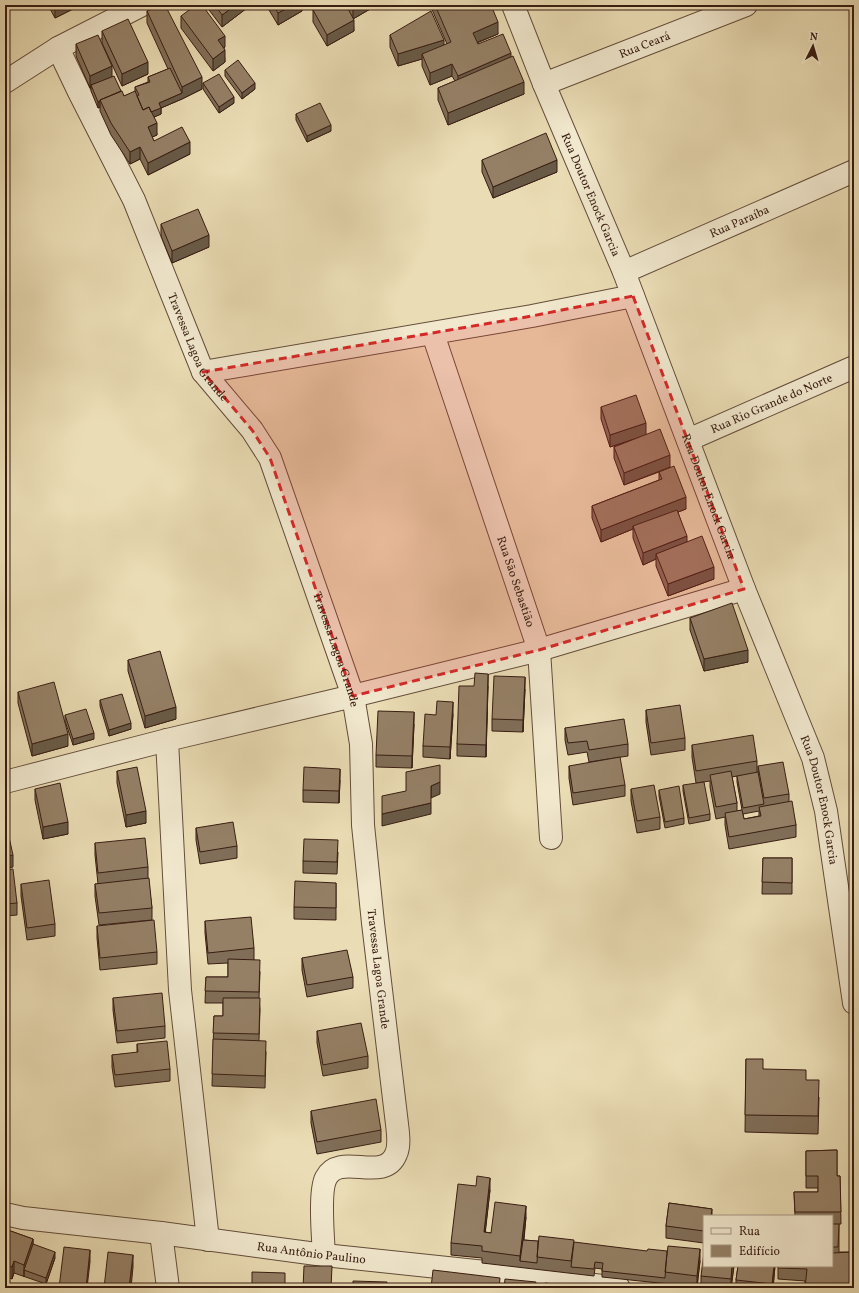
<svg xmlns="http://www.w3.org/2000/svg" width="859" height="1293" font-family="Vollkorn,serif">
  <rect width="100%" height="100%" fill="#eadcb4"/>
  <filter id="stains"><feTurbulence type="fractalNoise" baseFrequency=".005" numOctaves="4"/><feColorMatrix values="0 0 0 0 .2 0 0 0 0 .09 0 0 0 0 .02 0 0 0 .5 -.17"/></filter>
  <radialGradient id="worn" r=".72"><stop offset=".6" stop-color="#630" stop-opacity="0"/><stop offset="1" stop-color="#630" stop-opacity=".3"/></radialGradient>
  <g fill="none" stroke-linecap="round" stroke-linejoin="round">
    <defs>
      <g id="minor">
        <path id="s1" d="M58,48L79,92L134,200L203,372L252,430L270,458L353,696L361,744L363,825L373,923L397,1124C398,1133 400,1145 396,1154C384,1184 339,1151 326,1178C319,1191 323,1238 324,1255"/>
        <path d="M5,82L58,48L142,5"/>
        <path id="s2" d="M544,84L746,5"/>
        <path id="s3" d="M624,272L854,171"/>
        <path id="s4" d="M433,334L539,650L551,838"/>
        <path d="M203,372L532,316L633,296"/>
        <path id="s5" d="M688,440L854,367"/>
        <path d="M167,740L180,990L208,1240"/>
        <path d="M5,782L167,740L353,696L539,650L744,589"/>
        <path id="s6" d="M5,1214L23,1218L161,1233L324,1255L513,1275L619,1288"/>
        <path d="M161,1233L168,1288"/>
      </g>
      <g id="tertiary">
        <path id="s7" d="M513,5L544,84L624,272L744,589L813,758L826,811L854,1003"/>
      </g>
    </defs>
    <use href="#minor" stroke="#644d3a" stroke-width="24"/>
    <use href="#tertiary" stroke="#644d3a" stroke-width="24"/>
    <use href="#minor" stroke="#f1e8ce" stroke-width="22"/>
    <use href="#tertiary" stroke="#f1e8ce" stroke-width="22"/>
  </g>
  <path fill="#806e58" stroke="#381d12" fill-rule="evenodd" d="M48,5H81L55,18Z
    M206,5H251L222,27L206,6Z
    M266,5H302V11L278,25Z
    M322,5H377L353,19L354,31L327,46L313,22V10Z
    M430,5H491L498,34L477,43L478,44L511,57L524,94L448,125L438,100V88L455,81L452,76L430,85L422,66V59L398,66L390,47V35L444,45L447,44Z
    M147,11L202,89L182,99L161,108V114L154,117L157,135L152,137L154,141L190,154L148,175L140,159L130,164L111,135L100,111V107L98,108L91,91V88H90L76,56V44L112,76L124,96L135,92V87L148,82V77L168,69L147,23Z
    M181,16L225,47L224,48L225,62L213,71L181,28Z
    M102,31L148,74L122,86L102,43Z
    M225,70L255,89L242,99L225,76Z
    M203,83L234,103L219,113L203,89Z
    M296,114L331,131L307,142L296,120Z
    M482,160L557,172L493,198L482,172Z
    M161,224L209,247L172,263L161,236Z
    M601,407L646,434L670,467L686,509L678,512L687,542L714,579L668,596L656,566V559L643,565L633,538V529L601,542L592,518V506L659,480V472L624,485L614,458V447L631,440L610,447L601,419Z
    M690,618L748,662L704,671L690,630Z
    M128,660L176,719L145,728L128,671Z
    M474,686H488L486,757L457,756V744Z
    M525,689L523,732L492,731V719Z
    M18,692L68,746L32,756L18,703Z
    M100,700L131,729L109,736L100,706Z
    M646,710L685,738V750L651,755L646,722Z
    M453,714L450,759L423,757V746L436,715Z
    M65,715L94,739L73,745L65,721Z
    M414,724L412,768L376,767V755Z
    M565,728L628,744V756L589,762L587,752L568,755L565,740Z
    M692,745L757,761V772H758V766L789,794V802L796,825V837L729,849L725,825V817L716,819L710,787V781L696,783L692,757ZM737,776V782L742,810L737,811V803L732,777ZM759,811V816L744,819L743,814Z
    M569,766L625,785V796L573,805L569,778Z
    M117,771L146,823L126,827L117,783Z
    M340,780L339,803L303,802V790Z
    M683,785L710,814V820L689,824L683,791Z
    M35,789L68,834L43,839L35,800Z
    M631,789L660,817V829L637,833L631,801Z
    M659,790L684,818V824L665,828L659,796Z
    M196,828L237,846V858L200,864L196,840Z
    M95,843L148,867V878L152,908V920L99,925L95,896V884H98L95,855Z
    M338,852L337,874L303,873V861Z
    M763,858H792V894H762Z
    M5,870L17,903V915L5,916Z
    M336,883V920L294,919V907Z
    M21,884L55,924V936L27,940L21,896Z
    M205,921L254,948V960L260,972L259,998L260,1010L259,1040L266,1052L265,1088L212,1086L214,1016H223V1003H205L206,977H228V963L208,964L205,933Z
    M97,926L157,952V964L100,970L97,938Z
    M302,958L353,977V988L307,997L302,970Z
    M113,998L165,1026V1038L117,1043L113,1010Z
    M317,1031L368,1056V1068L323,1076L317,1043Z
    M137,1044L170,1069V1081L115,1087L112,1067V1055L137,1053Z
    M746,1059L763,1069L819,1097L818,1134L745,1132Z
    M311,1111L381,1130V1142L317,1154L311,1123Z
    M837,1150V1176H840L841,1224H839V1252H854V1288H805V1281L778,1279V1266H832V1216H795L794,1192H818V1188H806V1151Z
    M490,1190L485,1232L491,1233L526,1217L524,1240L574,1245L700,1261L697,1287L602,1277V1269L595,1268L594,1276L482,1263V1258L451,1255V1243Z
    M669,1203L712,1209V1216H704V1243L666,1238V1226Z
    M5,1229L33,1239V1244L55,1258L46,1284L14,1273L12,1279L5,1276Z
    M734,1266L731,1288H701V1276Z
    M738,1266H775L773,1288H736V1280Z"/>
  <path fill="#685a47" stroke="#381d12" d="M57,5H81L55,18V6Z
    M236,5H251L222,27V15Z
    M293,5H302V11L278,25V13Z
    M357,5H377L353,19V7Z
    M354,20V31L327,46V35Z
    M498,22V34L473,44V33Z
    M225,36V47L218,52V40Z
    M444,40V52L422,54V59L398,66V54Z
    M225,50V62L213,71V59Z
    M511,53V65L458,88V76Z
    M148,62V74L122,86V74Z
    M452,64V76L430,85V73Z
    M112,66V78L91,85V88H90V76Z
    M202,77V89L182,99L161,108V114L143,122L159,103L182,93V87Z
    M524,82V94L448,125V113Z
    M255,83V89L242,99V93Z
    M234,97V103L219,113V107Z
    M100,101V107L98,108V102Z
    M157,123V135L148,139V127Z
    M331,125V131L307,142V136Z
    M190,142V154L148,175V163Z
    M140,147V159L130,164V152Z
    M557,160V172L493,198V187Z
    M209,235V247L172,263V251Z
    M646,423V435L610,447V435Z
    M670,455V467L624,485V473Z
    M686,497V509L634,529L633,526V529L601,542V530Z
    M687,536V548L656,554V559L643,565V553Z
    M714,567V579L668,596V584Z
    M748,650V662L704,671V659Z
    M488,674V686L486,757V745Z
    M525,677V689L523,732V720Z
    M453,702V714L450,759V747Z
    M176,707V719L145,728V716Z
    M414,712V724L412,768V756Z
    M131,723V729L109,736V730Z
    M94,733V739L73,745V739Z
    M68,734V746L32,756V744Z
    M340,769V780L339,803V791Z
    M440,782V794L431,798V786Z
    M431,803V814L382,826V814Z
    M146,811V823L126,827V815Z
    M68,822V834L43,839V827Z
    M13,855V867L5,869V857Z
    M490,1178V1190L484,1244V1232Z
    M526,1206V1217L521,1261H520V1256Z
    M33,1239V1250L24,1270V1277V1265Z
    M700,1249V1261L697,1287V1276Z
    M90,1250V1262L87,1288H86Z
    M55,1252V1258L46,1284V1278Z
    M133,1255V1267L131,1288H129Z
    M14,1261V1273L12,1279V1267Z
    M732,1266H734L731,1288V1279Z
    M774,1266H775L773,1288H772Z"/>
  <path fill="#958066" stroke="#381d12" d="M161,5H165L202,77L182,87L147,11Z
    M196,5H202L225,36L218,40L225,50L213,59L181,16Z
    M215,5H236L222,15Z
    M273,5H293L278,13Z
    M322,5H346L354,20L327,35L313,10Z
    M351,5H357L353,7Z
    M435,5H491L498,22L473,33L478,44L503,34L511,53L458,76L452,64L430,73L422,54L451,42Z
    M431,11L444,40L398,54L390,35Z
    M128,19L148,62L122,74L102,31Z
    M98,35L112,66L90,76L76,44Z
    M513,56L524,82L448,113L438,88Z
    M238,60L255,83L242,93L225,70Z
    M170,68L182,93L159,103L161,108L151,112L149,107L143,110L137,96L139,95L135,87L150,82L148,77Z
    M219,74L234,97L219,107L203,83Z
    M114,76L121,91L100,100V101L98,102L91,85Z
    M122,91L124,96L135,91L143,110L149,107L157,123L148,127L154,141L182,127L190,142L148,163L140,147L130,152L111,123L100,100Z
    M320,103L331,125L307,136L296,114Z
    M546,133L557,160L493,187L482,160Z
    M198,209L209,235L172,251L161,224Z
    M636,395L646,423L610,435L601,407Z
    M660,429L670,455L624,473L614,447Z
    M674,466L686,497L601,530L592,506L662,479L659,472Z
    M677,510L687,536L643,553L633,526Z
    M702,536L714,567L668,584L656,554Z
    M732,603L748,650L704,659L690,618Z
    M160,651L176,707L145,716L128,660Z
    M475,673L488,674L486,745L457,744L459,686H474Z
    M494,676L525,677L523,720L492,719Z
    M54,682L68,734L32,744L18,692Z
    M122,694L131,723L109,730L100,700Z
    M437,701L453,702L450,747L423,746L425,714L436,715Z
    M680,705L685,738L651,743L646,710Z
    M86,709L94,733L73,739L65,715Z
    M378,711L414,712L412,756L376,755Z
    M624,719L628,744L589,750L587,741L568,743L565,728Z
    M753,735L757,761L696,771L692,745Z
    M620,757L625,785L573,793L569,766Z
    M783,762L789,794L764,798L758,766Z
    M440,765V782L431,786V803L382,814V796L406,791V772Z
    M137,767L146,811L126,815L117,771Z
    M304,767L340,769L339,791L303,790Z
    M731,771L737,803L716,807L710,775Z
    M758,772L764,804L743,808L737,776Z
    M704,782L710,814L689,818L683,785Z
    M60,783L68,822L43,827L35,789Z
    M654,785L660,817L637,821L631,789Z
    M679,786L684,818L665,822L659,790Z
    M792,801L796,825L729,837L725,813L742,810L744,819L761,816L759,807Z
    M5,819L13,855L5,857Z
    M233,822L237,846L200,852L196,828Z
    M145,838L148,867L98,873L95,843Z
    M304,839L338,840L337,862L303,861Z
    M763,858H792V883L762,882Z
    M13,869L17,903L5,904V870Z
    M149,878L152,908L99,913L95,884Z
    M49,880L55,924L27,928L21,884Z
    M295,881L336,883V908L294,907Z
    M251,917L254,948L208,953L205,921Z
    M154,920L157,952L100,958L97,926Z
    M347,950L353,977L307,985L302,958Z
    M228,959L260,960L259,992L205,991L206,977H228Z
    M162,993L165,1026L117,1031L113,998Z
    M223,998H260L259,1034L213,1033L214,1016H223Z
    M361,1023L368,1056L323,1065L317,1031Z
    M213,1039L266,1041L265,1076L212,1074Z
    M167,1041L170,1069L115,1075L112,1055L138,1052L137,1044Z
    M746,1059H763V1069L806,1070V1080H819L818,1116L745,1115Z
    M376,1099L381,1130L317,1142L311,1111Z
    M837,1150V1176H840L841,1212H795L794,1192H818V1176H806V1151Z
    M477,1176L490,1178L484,1232L491,1233L495,1202L526,1206L520,1256L482,1251V1246L451,1243L458,1184L476,1186Z
    M669,1203L712,1209L711,1216H704V1231L666,1226Z
    M832,1224H839L838,1247H832Z
    M5,1229L33,1239L24,1265L14,1261L12,1267L5,1264Z
    M539,1236L574,1240L571,1261L537,1257Z
    M523,1240L538,1241L537,1263L520,1261Z
    M574,1242L647,1251L648,1249L667,1251L665,1278L602,1271L603,1263L595,1262L594,1269L571,1267Z
    M33,1244L55,1252L46,1278L24,1270Z
    M668,1246L700,1249L697,1276L665,1272Z
    M64,1247L90,1250L86,1288H59Z
    M108,1252L133,1255L129,1288H104Z
    M704,1252V1266H732L731,1279L701,1276Z
    M854,1252V1288H805L807,1269L778,1268V1266H832V1253Z
    M304,1266H332L331,1288H303Z
    M738,1266H774L772,1284L736,1280Z
    M433,1270L500,1278L499,1288H431Z
    M252,1272L285,1273V1288H252Z
    M505,1279L536,1282L535,1288H504Z
    M353,1281L387,1282V1288H353Z
    M545,1283L570,1286L569,1288H544Z"/>
  <path fill="#d62828" fill-opacity="0.2" stroke="#d62828" stroke-width="3" stroke-dasharray="8 5" stroke-linejoin="round" d="M633,296L744,589L539,650L353,696L270,458L252,430L203,372L532,316Z"/>
  <g text-anchor="middle" stroke-width="3" stroke-linejoin="round" paint-order="stroke">
    <g font-size="12" fill="#381d12" stroke="#f1e8ce">
      <text dy="4" stroke="none"><textPath href="#s2" startOffset="108">Rua Ceará</textPath></text>
      <text dy="4" stroke="none"><textPath href="#s7" startOffset="205">Rua Doutor Enock Garcia</textPath></text>
      <text dy="4" stroke="none"><textPath href="#s3" startOffset="126">Rua Paraíba</textPath></text>
      <text dy="4" stroke="none"><textPath href="#s1" startOffset="331">Travessa Lagoa Grande</textPath></text>
      <text dy="4" stroke="none"><textPath href="#s5" startOffset="91">Rua Rio Grande do Norte</textPath></text>
      <text dy="4" stroke="none"><textPath href="#s7" startOffset="529">Rua Doutor Enock Garcia</textPath></text>
      <text dy="4" stroke="none"><textPath href="#s4" startOffset="261">Rua São Sebastião</textPath></text>
      <text dy="4" stroke="none"><textPath href="#s1" startOffset="667">Travessa Lagoa Grande</textPath></text>
      <text dy="4" stroke="none"><textPath href="#s7" startOffset="853">Rua Doutor Enock Garcia</textPath></text>
      <text dy="4" stroke="none"><textPath href="#s1" startOffset="991">Travessa Lagoa Grande</textPath></text>
      <text dy="4" stroke="none"><textPath href="#s6" startOffset="309">Rua Antônio Paulino</textPath></text>
    </g>
  </g>
  <rect width="859" height="1293" fill="none" stroke="#eadcb4" stroke-width="20"/>
  <rect x="6" y="6" width="847" height="1281" fill="none" stroke="#381d12" stroke-width="2"/>
  <rect x="10" y="10" width="839" height="1273" fill="none" stroke="#381d12"/>
  <rect x="703" y="1215" width="130" height="52" fill="#f1e8ce" stroke="#a79783"/>
  <rect x="711" y="1228" width="20" height="6" fill="#f1e8ce" stroke="#a79783"/>
  <text x="739" y="1235" font-size="12" fill="#381d12">Rua</text>
  <rect x="711" y="1245" width="20" height="12" fill="#958066" stroke="#a79783"/>
  <text x="739" y="1255" font-size="12" fill="#381d12">Edifício</text>
  <g transform="translate(813 46) rotate(5)" stroke="#f1e8ce" stroke-width="3" paint-order="stroke">
  <path d="M0-3L7 15L0 10L-7 15Z" fill="#381d12"/>
  <text y="-6" font-size="11" font-weight="bold" text-anchor="middle" fill="#381d12">N</text>
  </g>
  <rect width="100%" height="100%" filter="url(#stains)"/>
  <rect width="100%" height="100%" fill="url(#worn)"/>
</svg>
